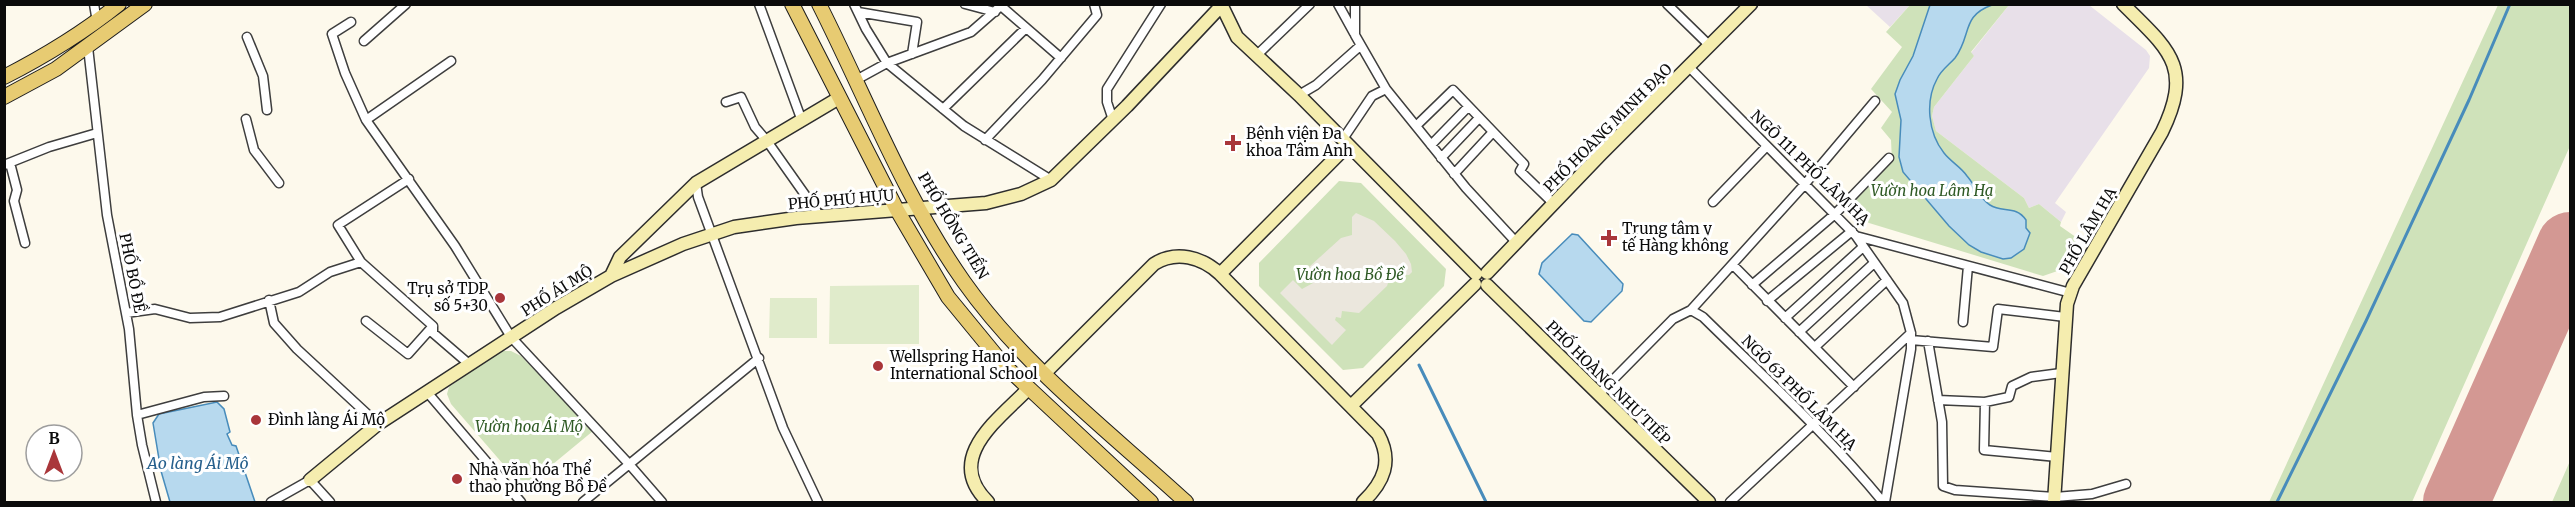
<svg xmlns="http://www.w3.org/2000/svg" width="2575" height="507" font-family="Merriweather,serif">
  <rect width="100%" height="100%" fill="#fdf9ec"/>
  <path fill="#e8e0e9" d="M1866,5H1910L1890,27Z
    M2009,5H2089L2146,50L2150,56L2149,68L2055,203L2066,212L2061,222L2039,204L2029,208L2024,198L1936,131L1932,116L1934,107L1974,56L1971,53Z"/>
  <path fill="#cfe2ba" d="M1910,5H2009L1971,52L1974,56L1934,107L1932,116L1936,131L2024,198L2029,208L2039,204L2061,222L2060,226L2080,240L2066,268L2043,276L1869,223L1857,217L1847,207L1892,161L1891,140L1881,128L1892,112L1871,89L1902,47L1886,32Z
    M2498,5H2570V146L2412,502H2269Z
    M1339,181L1361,183L1446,269L1444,286L1363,368L1343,370L1259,286V263Z
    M499,351H511L521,356L593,431L524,488L451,404L447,394L449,387Z
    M2570,461V502H2552Z"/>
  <path fill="#e0ebcb" d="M919,285V344H829L830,286Z
    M770,298H817V338H769Z"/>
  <path fill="#ebe7dd" d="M1356,213L1374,221L1395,241L1406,254L1411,264L1412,272L1409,275L1391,274L1387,286L1359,313L1342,311L1341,318L1336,317L1335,320L1346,330L1332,345L1280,293L1293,280L1302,289L1313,283L1309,267L1341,238L1352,235V217Z"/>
  <path fill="#b7d9ee" stroke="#488cbb" stroke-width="1.5" d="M1930,5H1992C1961,16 1972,35 1955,58C1949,65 1941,70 1937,79C1925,101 1928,133 1944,153C1951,162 1961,167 1967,176C1975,185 1979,198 1990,205C2002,213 2016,205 2026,220V228L2030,233L2024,249L2011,258L2003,259L1981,252L1969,245L1949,226L1903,172L1899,157L1901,120L1895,94L1900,80L1913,56Z
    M1572,234L1578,235L1623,284L1622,291L1591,322L1584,321L1539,274L1542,263Z
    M217,402L224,409L230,432L227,434L232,445L236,446L255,502H170L161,471L153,423L159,414Z"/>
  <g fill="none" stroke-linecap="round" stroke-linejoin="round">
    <path stroke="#488cbb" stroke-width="3" d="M1419,365L1486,502
      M2277,502L2366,321L2469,100L2510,4"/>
    <path stroke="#d39893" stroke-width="66" d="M2456,502L2570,245"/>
    <defs>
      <path id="street" d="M94,4L97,22
        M759,4L802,121
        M854,4L866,29L887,63L964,126L1051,180
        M965,4L995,12
        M1338,4L1354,33
        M1355,4V35L1386,89L1466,188L1516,242
        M1667,4L1710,46
        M1001,6L1061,58
        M858,12L917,22L912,54
        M351,22L332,34L345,73L366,120L455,246L511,337L629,464L662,502
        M247,37L263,76L267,110
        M364,41L406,4
        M88,47L107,215L129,329L137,415L142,445L156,502
        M1257,55L1310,4
        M1689,67L1856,236L2071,293
        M856,80L887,63L971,32L1003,4
        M1299,95L1316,85L1360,46
        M726,102L741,97L755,127L767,141L820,216
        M943,109L1026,28
        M246,119L254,150L279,183
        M366,120L451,61
        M1113,120L1107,102V89L1161,4
        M1417,125L1453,90L1524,164L1520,171L1554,204
        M1343,139L1372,96L1386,89
        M985,140L1042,80L1097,15L1094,4
        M1431,145L1468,107
        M1441,158L1479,118
        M10,163L17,190L14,201L25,243
        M4,165L49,147L97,133
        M1454,174L1493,132
        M409,179L338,225L361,262L433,326V333L469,364
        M696,183L698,197L783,428L818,502
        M1713,202L1766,147
        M1856,236L1903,303L1911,333V349L1885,502
        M1733,265L1854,387
        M1752,285L1835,214L1889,158
        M269,300L274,323L297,349L378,424
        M1767,301L1852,231
        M1691,310L1703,317C1765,378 1828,435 1883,502
        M126,313L155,309L190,318L220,317L299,292L330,272L361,262
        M1785,318L1863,247
        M366,321L408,354L433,326
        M1963,322L1968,266
        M1799,332L1874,263
        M1911,340L1993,347L1998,309L2065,317
        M1928,341L1942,422L1943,486L1955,490L2055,497L2092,494L2126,484
        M1816,346L1887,280
        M427,392L521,502
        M1598,395L1673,319L1691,310L1805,184L1875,101
        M1938,400L1985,402L2009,397L2012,386L2031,377L2061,373
        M1985,402L1984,450L2057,457
        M137,415L204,397L224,396
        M271,502L310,480L330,502
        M583,502L759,358
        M1730,502L1911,333"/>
      <path id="secondary" d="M1221,4L1237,37L1299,95L1476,274
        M1487,273L1601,154L1751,4
        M1220,274L1348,145
        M611,276L683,244L734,227L796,218L986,203L1021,194L1051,180L1127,106L1222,5
        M1487,285L1709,502
        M1045,373L1154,264C1176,250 1202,257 1220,274L1378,434C1393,461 1384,482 1363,502
        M1351,406L1475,284
        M310,480L378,424L556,308L611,276L620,257L696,183L839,98
        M988,502C943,458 998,420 1029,388
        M2054,502L2067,304L2073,286L2162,132C2194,66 2168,49 2123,4"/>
      <path id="primary" d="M792,4L897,210L948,297L1003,364L1151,502
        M819,4C866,97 904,197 964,282C1024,367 1110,432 1186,502
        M4,77C45,56 83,33 119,4
        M4,97L56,69L145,4"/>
    </defs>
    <use href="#street" stroke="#3e3e3e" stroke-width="11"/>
    <use href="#secondary" stroke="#2d2d2d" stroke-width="15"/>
    <use href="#primary" stroke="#1c1c1c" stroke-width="16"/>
    <use href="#street" stroke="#fff" stroke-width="8"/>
    <use href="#secondary" stroke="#f5edaf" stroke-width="12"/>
    <use href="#primary" stroke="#e7cb72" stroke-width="14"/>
  </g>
  <g fill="#a9363a" stroke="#fff" stroke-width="2">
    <path d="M1230 134h6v6h6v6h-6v6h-6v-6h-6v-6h6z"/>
    <path d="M1606 229h6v6h6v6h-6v6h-6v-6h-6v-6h6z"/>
    <circle cx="500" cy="298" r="6"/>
    <circle cx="878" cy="366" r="6"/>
    <circle cx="256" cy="420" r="6"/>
    <circle cx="457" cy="479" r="6"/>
  </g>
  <g text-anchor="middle" stroke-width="6" stroke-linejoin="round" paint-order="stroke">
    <g font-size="15" fill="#0b0b0b" stroke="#fff">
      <text transform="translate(1608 128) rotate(-45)" y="5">PHỐ HOÀNG MINH ĐẠO</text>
      <text transform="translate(1810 168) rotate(44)" y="5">NGÕ 111 PHỐ LÂM HẠ</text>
      <text transform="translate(841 200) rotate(-5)" y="5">PHỐ PHÚ HỰU</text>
      <text transform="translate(953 226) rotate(59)" y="5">PHỐ HỒNG TIẾN</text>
      <text transform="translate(2088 231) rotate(-60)" y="5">PHỐ LÂM HẠ</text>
      <text transform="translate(132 273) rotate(79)" y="5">PHỐ BỒ ĐỀ</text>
      <text transform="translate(557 291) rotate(-32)" y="5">PHỐ ÁI MỘ</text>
      <text transform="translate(1608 383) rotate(45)" y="5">PHỐ HOÀNG NHƯ TIẾP</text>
      <text transform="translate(1799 393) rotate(45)" y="5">NGÕ 63 PHỐ LÂM HẠ</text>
    </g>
    <g font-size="15" fill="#0b0b0b" stroke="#fff" text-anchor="start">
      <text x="1246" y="139">Bệnh viện Đa<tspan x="1246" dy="17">khoa Tâm Anh</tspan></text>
      <text x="1622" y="234">Trung tâm y<tspan x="1622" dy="17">tế Hàng không</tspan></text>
      <text x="488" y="294" text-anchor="end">Trụ sở TDP<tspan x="488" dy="17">số 5+30</tspan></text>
      <text x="890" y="362">Wellspring Hanoi<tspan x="890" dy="17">International School</tspan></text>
      <text x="268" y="425">Đình làng Ái Mộ</text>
      <text x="469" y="475">Nhà văn hóa Thể<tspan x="469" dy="17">thao phường Bồ Đề</tspan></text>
    </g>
    <g font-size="15" font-style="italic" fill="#2f5a25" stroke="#fff">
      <text x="1932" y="196">Vườn hoa Lâm Hạ</text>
      <text x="1350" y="280">Vườn hoa Bồ Đề</text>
      <text x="529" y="432">Vườn hoa Ái Mộ</text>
    </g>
    <g font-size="16" font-style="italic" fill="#255f8c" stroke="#fff">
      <text x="198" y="469">Ao làng Ái Mộ</text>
    </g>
  </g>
  <rect width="2575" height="507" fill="none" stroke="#0b0b0b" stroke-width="12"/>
  <g transform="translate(54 453)"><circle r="28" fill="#ffffff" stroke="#9d9d9d" stroke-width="1.5"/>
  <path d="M0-4.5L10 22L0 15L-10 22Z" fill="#a9363a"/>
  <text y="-9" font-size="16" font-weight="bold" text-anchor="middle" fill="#0b0b0b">B</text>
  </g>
</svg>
